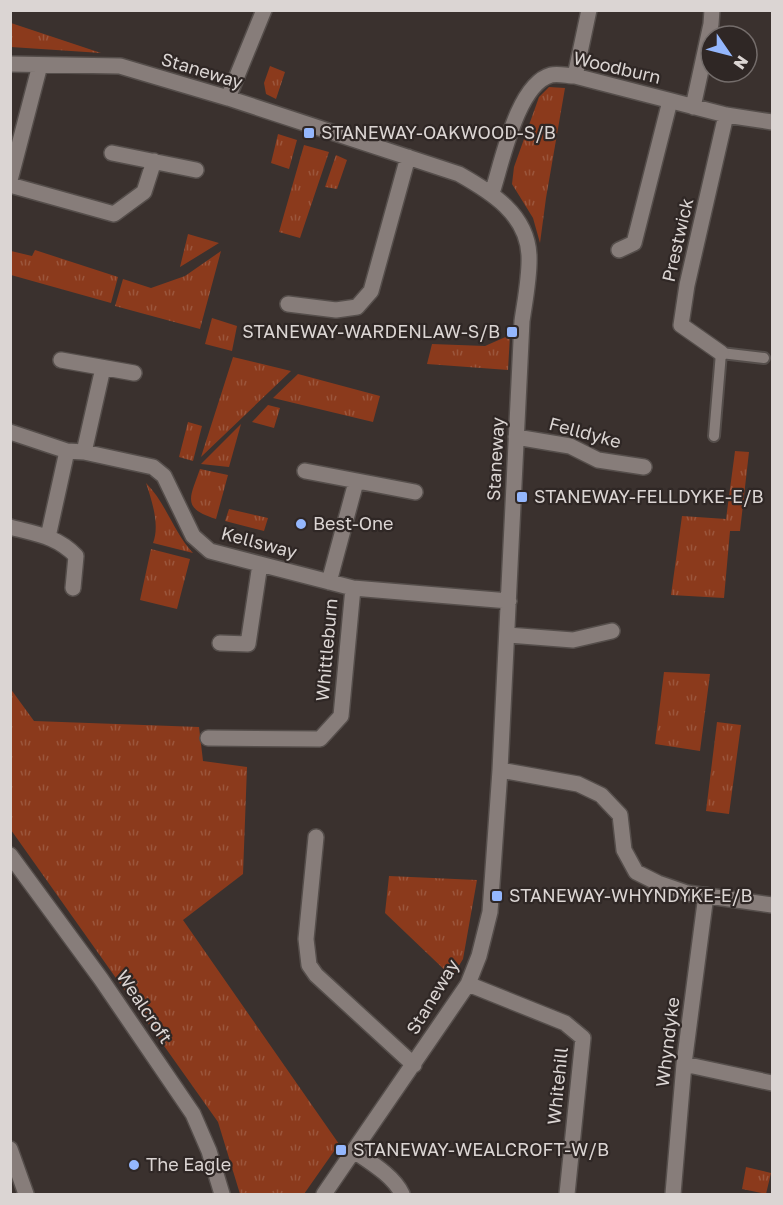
<svg xmlns="http://www.w3.org/2000/svg" width="783" height="1205" font-family="'Golos Text',sans-serif">
  <defs>
    <pattern id="grass-tufts" width="24" height="20" patternUnits="userSpaceOnUse" patternTransform="scale(1.5)"><rect width="24" height="20" fill="#8b3a1c"/><path d="M3 7l-1-3M5 7V3M7 7l1-3M15 17l-1-3M17 17v-4M19 17l1-3" fill="none" stroke="#9b563c"/></pattern>
  </defs>
  <rect width="100%" height="100%" fill="#3a312e"/>
  <path fill="url(#grass-tufts)" d="M11,23L101,53L11,47Z
    M270,66L285,72L276,99L266,94L264,83Z
    M549,87L565,88L546,198L540,243L533,218L512,184L514,167L539,97Z
    M278,134L297,140L289,169L271,163Z
    M304,145L329,152L300,238L279,232Z
    M336,155L347,160L337,189L325,187Z
    M188,234L219,243L180,267Z
    M35,250L118,277L111,303L11,275V251L32,256Z
    M221,251L200,329L115,306L123,279L151,288L185,276Z
    M212,318L237,326L232,351L205,344Z
    M510,335L508,370L427,364L432,344L485,346Z
    M233,357L291,371L201,457Z
    M298,374L380,396L373,422L273,398Z
    M268,405L280,408L274,428L252,422Z
    M188,422L202,426L193,461L179,457Z
    M241,424L229,467L201,464Z
    M735,451L749,452L740,531H730L724,598L671,595L682,516L726,519Z
    M200,469L228,475L216,519C181,508 190,498 200,469Z
    M146,483C166,503 174,533 193,553L153,543C160,525 152,501 146,483Z
    M229,509L268,518L264,531L225,521Z
    M151,549L190,559L177,609L140,600Z
    M664,672L710,674L700,751L655,744Z
    M10,688L34,721L199,727L203,761L247,767L243,874L183,920L339,1144L304,1194H240L218,1122L11,830Z
    M717,722L741,725L729,814L706,811Z
    M389,876L477,880L463,959L452,977L385,913Z
    M746,1167L771,1173L766,1194L742,1189Z"/>
  <g fill="none" stroke-linecap="round" stroke-linejoin="round">
    <defs>
      <path id="lane" d="M714,436L721,353L764,358"/>
      <path id="street" d="M10,64L120,66L228,98L459,174C491,192 527,214 529,255C530,276 525,300 522,321L500,770L490,912L479,956L468,984L324,1194
        M575,76L589,10
        M228,98L264,10
        M693,107L711,24L712,10
        M112,153L196,170
        M10,180L40,65
        M10,185L114,214L144,192L154,161
        M492,193C502,163 517,84 551,75C558,73 568,76 575,76L726,115L772,122
        M619,250L634,243L670,101
        M288,304L336,310L357,307L371,291L408,157
        M721,353L681,325L687,285L726,115
        M61,360L134,373
        M10,432L67,451L84,452L153,467L164,476L193,536L210,551L353,588L509,601
        M516,437L570,446L598,460L644,467
        M84,452L103,368
        M305,471L415,492
        M10,527C36,534 57,536 76,556L73,588
        M48,537L67,451
        M329,582L356,482
        M507,635L573,640L612,631
        M220,643L248,644L260,564
        M208,738L320,739L341,716L353,588
        M500,770L578,784L601,795L620,815L624,850L636,872L658,883L687,893L772,905
        M316,837L306,939L309,965L316,975L414,1065
        M468,984L565,1023L583,1038L567,1194
        M684,1064L772,1083
        M10,1149L26,1194
        M354,1151C370,1162 394,1176 402,1194
        M673,1194L684,1064L706,895"/>
      <path id="secondary" d="M10,855L101,979L193,1114L209,1151L222,1194"/>
    </defs>
    <use href="#lane" stroke="#554e4b" stroke-width="14"/>
    <use href="#street" stroke="#554e4b" stroke-width="18"/>
    <use href="#secondary" stroke="#554e4b" stroke-width="18"/>
    <use href="#lane" stroke="#877d7a" stroke-width="10"/>
    <use href="#street" stroke="#877d7a" stroke-width="15"/>
    <use href="#secondary" stroke="#877d7a" stroke-width="15"/>
  </g>
  <g fill="#94b7fd" stroke="#2f2725" stroke-width="2">
    <rect x="303" y="127" width="12" height="12" rx="3"/>
    <rect x="506" y="326" width="12" height="12" rx="3"/>
    <rect x="516" y="491" width="12" height="12" rx="3"/>
    <circle cx="301" cy="524" r="6"/>
    <rect x="491" y="890" width="12" height="12" rx="3"/>
    <rect x="335" y="1144" width="12" height="12" rx="3"/>
    <circle cx="134" cy="1165" r="6"/>
  </g>
  <g text-anchor="middle" stroke-width="4.5" stroke-linejoin="round" paint-order="stroke">
    <g font-size="18" fill="#dbd5d3" stroke="#2f2725">
      <text transform="translate(617 68) rotate(13)" y="6">Woodburn</text>
      <text transform="translate(202 71) rotate(17)" y="6">Staneway</text>
      <text transform="translate(678 240) rotate(-77)" y="6">Prestwick</text>
      <text transform="translate(585 433) rotate(15)" y="6">Felldyke</text>
      <text transform="translate(496 459) rotate(-87)" y="6">Staneway</text>
      <text transform="translate(259 543) rotate(15)" y="6">Kellsway</text>
      <text transform="translate(327 650) rotate(-85)" y="6">Whittleburn</text>
      <text transform="translate(433 997) rotate(-59)" y="6">Staneway</text>
      <text transform="translate(144 1007) rotate(56)" y="6">Wealcroft</text>
      <text transform="translate(668 1042) rotate(-83)" y="6">Whyndyke</text>
      <text transform="translate(558 1086) rotate(-84)" y="6">Whitehill</text>
    </g>
    <g font-size="18" fill="#dbd5d3" stroke="#2f2725" text-anchor="start">
      <text x="321" y="139">STANEWAY-OAKWOOD-S/B</text>
      <text x="500" y="338" text-anchor="end">STANEWAY-WARDENLAW-S/B</text>
      <text x="534" y="503">STANEWAY-FELLDYKE-E/B</text>
      <text x="313" y="530">Best-One</text>
      <text x="509" y="902">STANEWAY-WHYNDYKE-E/B</text>
      <text x="353" y="1156">STANEWAY-WEALCROFT-W/B</text>
      <text x="146" y="1171">The Eagle</text>
    </g>
  </g>
  <rect width="783" height="1205" fill="none" stroke="#dbd5d3" stroke-width="24"/>
  <g transform="translate(729 54) rotate(125)"><circle r="28" fill="#2f2725" stroke="#746d6b" stroke-width="1.5"/>
  <path d="M0-4.5L10 22L0 15L-10 22Z" fill="#94b7fd"/>
  <text y="-9" font-size="16" font-weight="bold" text-anchor="middle" fill="#dbd5d3">N</text>
  </g>
</svg>
